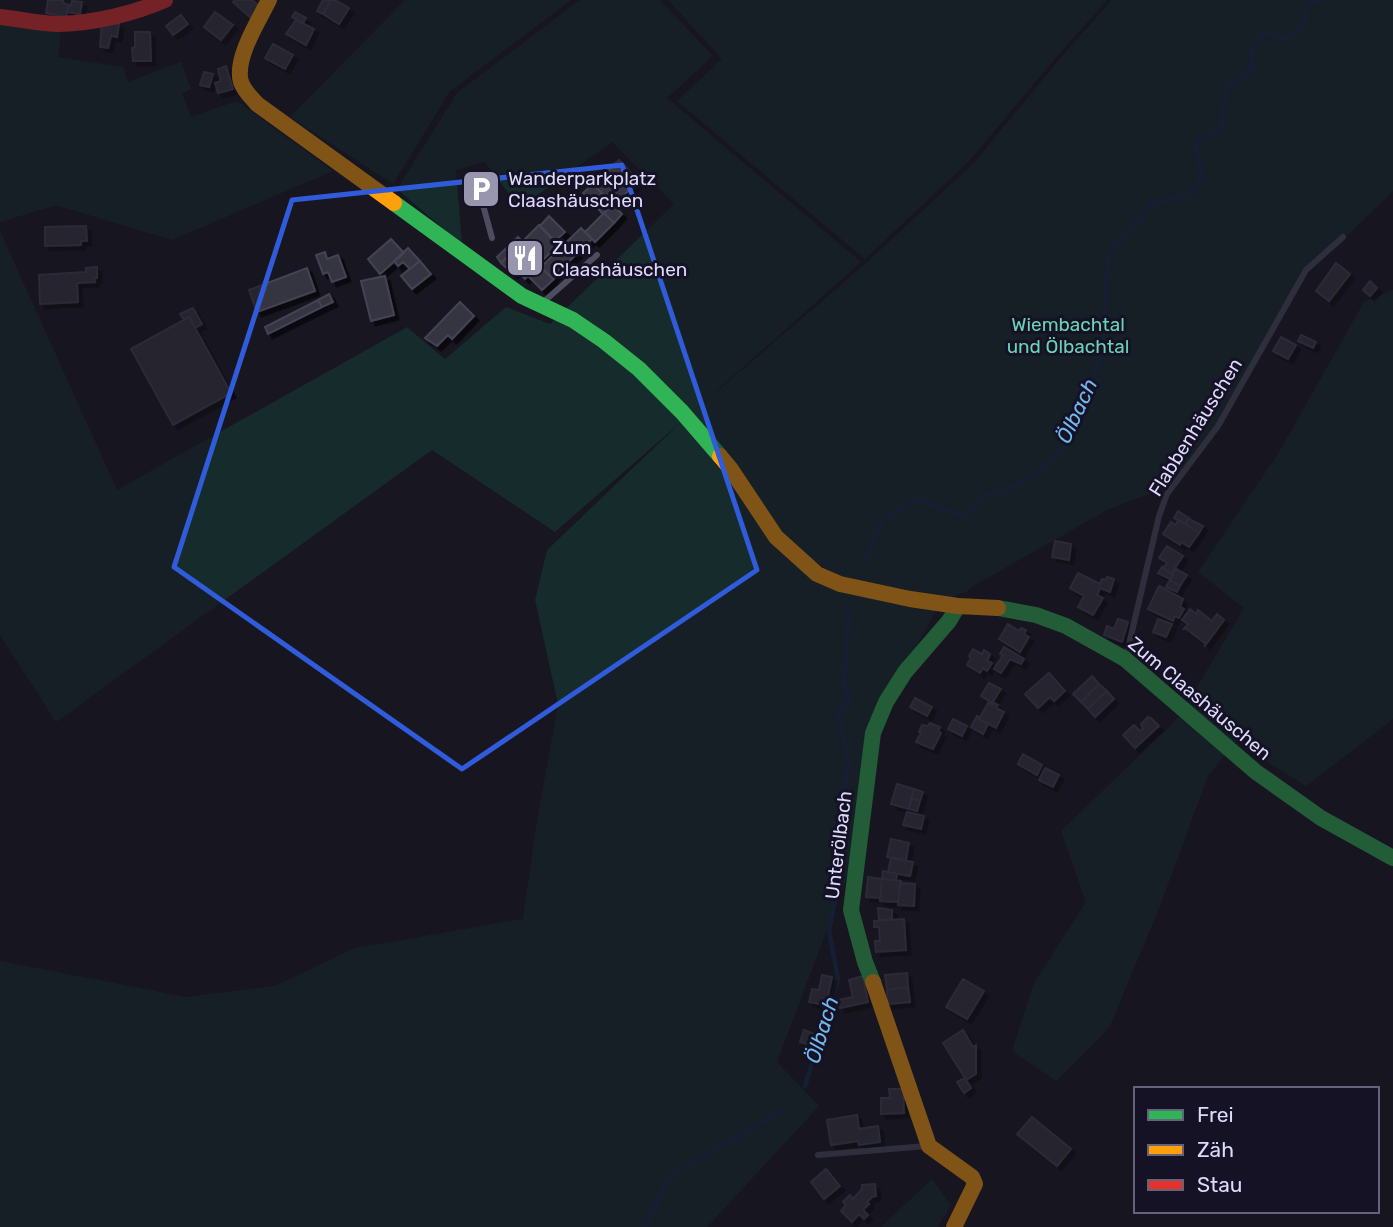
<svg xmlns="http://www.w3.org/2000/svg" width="1393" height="1227" font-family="Rubik,sans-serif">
  <defs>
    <filter id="shadow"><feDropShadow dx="4.5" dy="4.5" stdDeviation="0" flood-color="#0009"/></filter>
  </defs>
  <rect width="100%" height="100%" fill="#181621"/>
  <path fill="#162b2b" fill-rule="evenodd" d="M405,0H571L450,91L393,184L290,117Z
    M580,0H660L713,56L667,98L861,262L693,412L865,264L974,163L1063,55L1112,0H1393V191L1348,235L1318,258L1306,269L1223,422L1173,481L1157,491L1109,509L973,586L965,593H961L939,605L868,734L851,866L777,1062L819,1106L707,1227H0V961L186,997L275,986L355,948L523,919L537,822L558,704L535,600L547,550L680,423L555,532L432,450L56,722L0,635V231L117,490L407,327L445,359L506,307L550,324L674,204L612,142L519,208L485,162L456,170L462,245L397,189L457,93ZM682,420L779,531L813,561L842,577L836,586L770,542L726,477Z
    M668,0H1107L1058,55L969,161L865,259L677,101L722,59Z
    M0,25L61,30L58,57L123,67L128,82L181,62L191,89L182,94L191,117L237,101L333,171L172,240L56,205L0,222Z
    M1393,290V719L1306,786L1263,759L1239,737L1208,776L1160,906L1109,1028L1056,1081L1012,1051L1034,983L1086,902L1061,831L1180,716L1244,608L1198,572L1278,454L1364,302Z
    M932,1179L951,1205L938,1227H881Z"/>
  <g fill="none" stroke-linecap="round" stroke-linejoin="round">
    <path stroke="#162946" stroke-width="4.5" d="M864,562L882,521L916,499L965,516L984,496L1009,489L1041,471L1065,445L1074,423L1089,397L1103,344L1108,256L1151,204L1189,195L1202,176L1196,143L1222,126L1226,87L1251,72V50L1265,32L1283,39L1302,28L1308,4L1322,0
      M805,1086L838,979L829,931L848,832L840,808L849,762L837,711L850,704L844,685L849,612
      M645,1227L670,1175L784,1110"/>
  </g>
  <path fill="#363442" stroke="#454254" stroke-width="2" filter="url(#shadow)" d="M48,0H63V3L69,5L66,17L46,13Z
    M235,0H252L260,7L251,18L233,2Z
    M323,0H331L323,14L317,11Z
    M331,0H335L349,8L339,24L323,14Z
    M72,1L82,2L80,14L67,12L69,5H71Z
    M215,12L233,25L221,40L204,27Z
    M295,12L306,18L303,23L292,17Z
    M181,15L188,24L173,35L166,26Z
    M296,20L314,29L306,45L286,34Z
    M102,21L119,24L117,37L111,36L108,48L100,47Z
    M135,32H150L151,61H133L132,48L135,47Z
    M273,44L293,55L285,69L265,58Z
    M226,66L233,89L218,93L215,83L221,81L218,69Z
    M204,72L213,74L209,87L200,85Z
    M619,160L639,181L613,205L593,184Z
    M593,184L602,193L593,203L583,193Z
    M604,195L613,205L603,214L594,204Z
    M613,205L622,214L614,223L604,213Z
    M604,213L614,223L595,242L585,232Z
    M549,216L565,232L555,241L540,226Z
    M539,225L558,245L540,263L536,260L529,266L526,262L524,264L527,267L520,274L517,271L513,274L501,263Z
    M86,226L87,241H81V245L45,246V227Z
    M581,228L592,239L552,278L541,267Z
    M518,237L523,242L501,263L497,257Z
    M391,239L404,253L380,274L368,259Z
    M408,248L420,261L410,269L403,262L398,266L394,261Z
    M325,252L327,259L338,255L346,277L332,282L328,272L323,274L316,255Z
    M536,260L540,263L539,266L532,275L531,273L525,279L520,274L527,267L524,264L526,262L529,266Z
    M420,261L431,274L412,289L401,276Z
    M1336,263L1350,274L1329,301L1316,291Z
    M539,266L554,279L542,290L528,276L531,273L532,275Z
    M97,267V278H94L95,282L77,283L78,302L40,304L39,275L86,272V268Z
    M307,268L315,291L257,312L249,290Z
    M385,276L394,315L371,321L361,281Z
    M1370,281L1377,288L1370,296L1363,290Z
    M329,294L333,302L322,307L318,300Z
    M318,300L322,307L268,334L265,327Z
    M460,302L474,316L452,339L448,335L437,346L425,338Z
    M193,308L202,324L195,328L189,317L184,320L180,314Z
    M189,317L231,393L173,425L131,349Z
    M1301,335L1316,342L1313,348L1298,341Z
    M1281,337L1296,345L1288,359L1273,351Z
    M1178,511L1189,518L1185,524L1174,518Z
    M1189,519L1203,526L1199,533L1185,524Z
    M1179,520L1199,533L1189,547L1181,542L1180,545L1163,534L1171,522L1175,525Z
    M1055,541L1071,544L1069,560L1052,557Z
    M1167,546L1183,556L1171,574L1163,568L1167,563L1159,558Z
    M1162,567L1173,575L1170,579L1158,573Z
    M1176,569L1187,575L1180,586L1170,580Z
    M1078,573L1100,584L1102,579L1106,580L1107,577L1114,579L1110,592L1100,588L1097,595L1103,598L1093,615L1078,607L1084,596L1070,588Z
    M1170,580L1180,586L1177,592L1166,587Z
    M1159,586L1183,599L1180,607L1184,609L1179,618L1175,616L1173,621L1148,609Z
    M1190,609L1196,614L1198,610L1212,621L1217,614L1224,620L1204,647L1206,644L1185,628L1183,630L1188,624L1182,620Z
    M1118,619L1128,622L1122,642L1104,635L1107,626L1114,629Z
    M1158,619L1172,624L1166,637L1153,632Z
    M1008,624L1019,631L1021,628L1026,630L1024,634L1029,637L1020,652L999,639Z
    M1004,647L1024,659L1021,664L1010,659L1001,673L994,669L1003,655L1000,654Z
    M973,649L982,654L984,650L990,654L987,661L992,663L987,671L983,668L980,673L967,665L971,658L969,656Z
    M1049,673L1065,691L1054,701L1050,697L1038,708L1025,694Z
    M1092,676L1099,684L1081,702L1073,694Z
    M989,683L1001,689L992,703L981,696Z
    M1099,684L1107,691L1088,709L1081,702Z
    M1107,691L1114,699L1095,717L1088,709Z
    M915,698L932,707L927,716L910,707Z
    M988,703L992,705L994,703L998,705L996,708L1004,712L996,728L979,719Z
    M977,716L980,717L979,719L988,724L983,734L971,727Z
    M1148,717L1151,718L1159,726L1135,748L1123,735L1134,725L1140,731L1143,729L1141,724Z
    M953,719L967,726L962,736L948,729Z
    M930,723L940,727L938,731L941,733L933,749L916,742L921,733L919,732L922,725L928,726Z
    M1023,754L1042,765L1037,775L1018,764Z
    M1045,768L1059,775L1053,787L1039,780Z
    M897,784L914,789L909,809L891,804Z
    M914,789L923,792L920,801L911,798Z
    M911,798L920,801L917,811L909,809Z
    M907,812L924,816L921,829L903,825Z
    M891,839L909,843L906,860L887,857Z
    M891,858L913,862L910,876L888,872Z
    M883,871L897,874L896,880L882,879Z
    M868,877L882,879L880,898L866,897Z
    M882,879L901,881L898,902L880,901Z
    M900,883L915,884L914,906L898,905Z
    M878,908L892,910V919L879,920Z
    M904,919L906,950L876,952L875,941H880L879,927H874V921Z
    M907,973L908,987L887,990L885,975Z
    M822,975L832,977L826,1005L809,1002L812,989L819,990Z
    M863,976L868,1002L840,1008L839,1000L853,997L849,980Z
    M963,979L984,991L967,1019L946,1007Z
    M908,987L910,1002L888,1004L887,990Z
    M804,1030L817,1035L814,1046L800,1042Z
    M963,1030L973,1047L976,1045V1074L966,1080L971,1088L964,1093L957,1082L965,1078L943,1043Z
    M889,1089H903L904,1113L881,1114V1098H890Z
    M857,1115L859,1129L878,1126L880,1142L859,1145L858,1141L831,1145L827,1120Z
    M1032,1117L1071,1149L1057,1166L1017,1134Z
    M826,1169L840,1186L824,1199L811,1182Z
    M875,1184L876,1196L872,1197L867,1202L869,1204L863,1210L868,1215L864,1219L859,1214L852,1222L841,1211L846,1205L843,1202L850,1195L853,1199L862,1189V1185Z"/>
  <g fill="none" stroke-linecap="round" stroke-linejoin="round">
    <path stroke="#4d4c60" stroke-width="6" d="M476,179L492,238
      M541,304L597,255
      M1126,657L1159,516L1167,494L1218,426L1306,270L1343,237
      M818,1155L927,1146"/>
    <path stroke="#30b455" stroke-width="16" d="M394,203L522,296L573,320L604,341L639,369L682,412L720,456
      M998,608L1036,615L1066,626L1125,659L1256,772L1321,818L1393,858
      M873,982L865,962L851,910L873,733L886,702L905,672L949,621L958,606"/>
    <path stroke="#ff9f0a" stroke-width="16" d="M269,0C259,20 234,59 241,82C244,91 251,97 257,104L394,203
      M720,456L730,468L776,537L817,574L840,584L910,599L958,606L998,608
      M873,982L929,1146L972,1177L975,1184L954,1227"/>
    <path stroke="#e5322d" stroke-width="16" d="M0,17C20,19 40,24 59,24C94,23 133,14 165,0"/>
  </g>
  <path d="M0 0H1393V1227H0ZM622,165L757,570L462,769L174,567L292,200Z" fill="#181621" fill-opacity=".55" fill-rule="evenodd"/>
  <path fill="none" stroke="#305cdc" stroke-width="5" stroke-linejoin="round" d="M622,165L757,570L462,769L174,567L292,200Z"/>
  <defs>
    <symbol id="parking-square" viewBox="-11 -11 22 22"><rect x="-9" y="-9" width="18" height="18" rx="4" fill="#9895af" stroke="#151225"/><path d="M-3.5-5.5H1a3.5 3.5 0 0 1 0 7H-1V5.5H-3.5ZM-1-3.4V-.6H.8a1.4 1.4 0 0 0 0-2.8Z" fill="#fff"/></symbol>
    <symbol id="restaurant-square" viewBox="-11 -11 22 22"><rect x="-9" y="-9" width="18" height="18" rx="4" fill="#9895af" stroke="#151225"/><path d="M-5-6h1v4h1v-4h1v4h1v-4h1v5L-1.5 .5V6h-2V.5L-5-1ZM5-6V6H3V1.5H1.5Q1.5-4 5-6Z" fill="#fff"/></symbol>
  </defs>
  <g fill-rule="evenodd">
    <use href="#parking-square" x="459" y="167" width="44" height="44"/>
    <use href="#restaurant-square" x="503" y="236" width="44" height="44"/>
  </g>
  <g text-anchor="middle" stroke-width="6" stroke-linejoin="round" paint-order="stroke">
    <g font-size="19" fill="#dddafb" stroke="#151225" text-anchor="start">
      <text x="508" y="185">Wanderparkplatz<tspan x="508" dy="22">Claashäuschen</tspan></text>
      <text x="552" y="254">Zum<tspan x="552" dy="22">Claashäuschen</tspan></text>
    </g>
    <g font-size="19" fill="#6dd3b8" stroke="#151225">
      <text x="1068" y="331">Wiembachtal<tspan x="1068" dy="22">und Ölbachtal</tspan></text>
    </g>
    <g font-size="19" fill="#dddafb" stroke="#151225">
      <text transform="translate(1195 427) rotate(-58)" y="7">Flabbenhäuschen</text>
      <text transform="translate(1200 698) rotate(40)" y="7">Zum Claashäuschen</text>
      <text transform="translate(838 845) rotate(-83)" y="7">Unterölbach</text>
    </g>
    <g font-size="21" font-style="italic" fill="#73b8ef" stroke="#151225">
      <text transform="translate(1077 411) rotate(-65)" y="7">Ölbach</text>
      <text transform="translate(822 1030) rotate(-73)" y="7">Ölbach</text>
    </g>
  </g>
  <rect x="1134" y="1087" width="245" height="126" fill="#151225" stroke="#65627b" stroke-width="2"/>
  <rect x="1148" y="1110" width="35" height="10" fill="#30b455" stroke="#65627b" stroke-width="2"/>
  <text x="1197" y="1122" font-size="21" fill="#dddafb">Frei</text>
  <rect x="1148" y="1145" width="35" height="10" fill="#ff9f0a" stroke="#65627b" stroke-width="2"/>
  <text x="1197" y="1157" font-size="21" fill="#dddafb">Zäh</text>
  <rect x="1148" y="1180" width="35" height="10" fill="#e5322d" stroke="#65627b" stroke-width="2"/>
  <text x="1197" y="1192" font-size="21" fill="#dddafb">Stau</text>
</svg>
